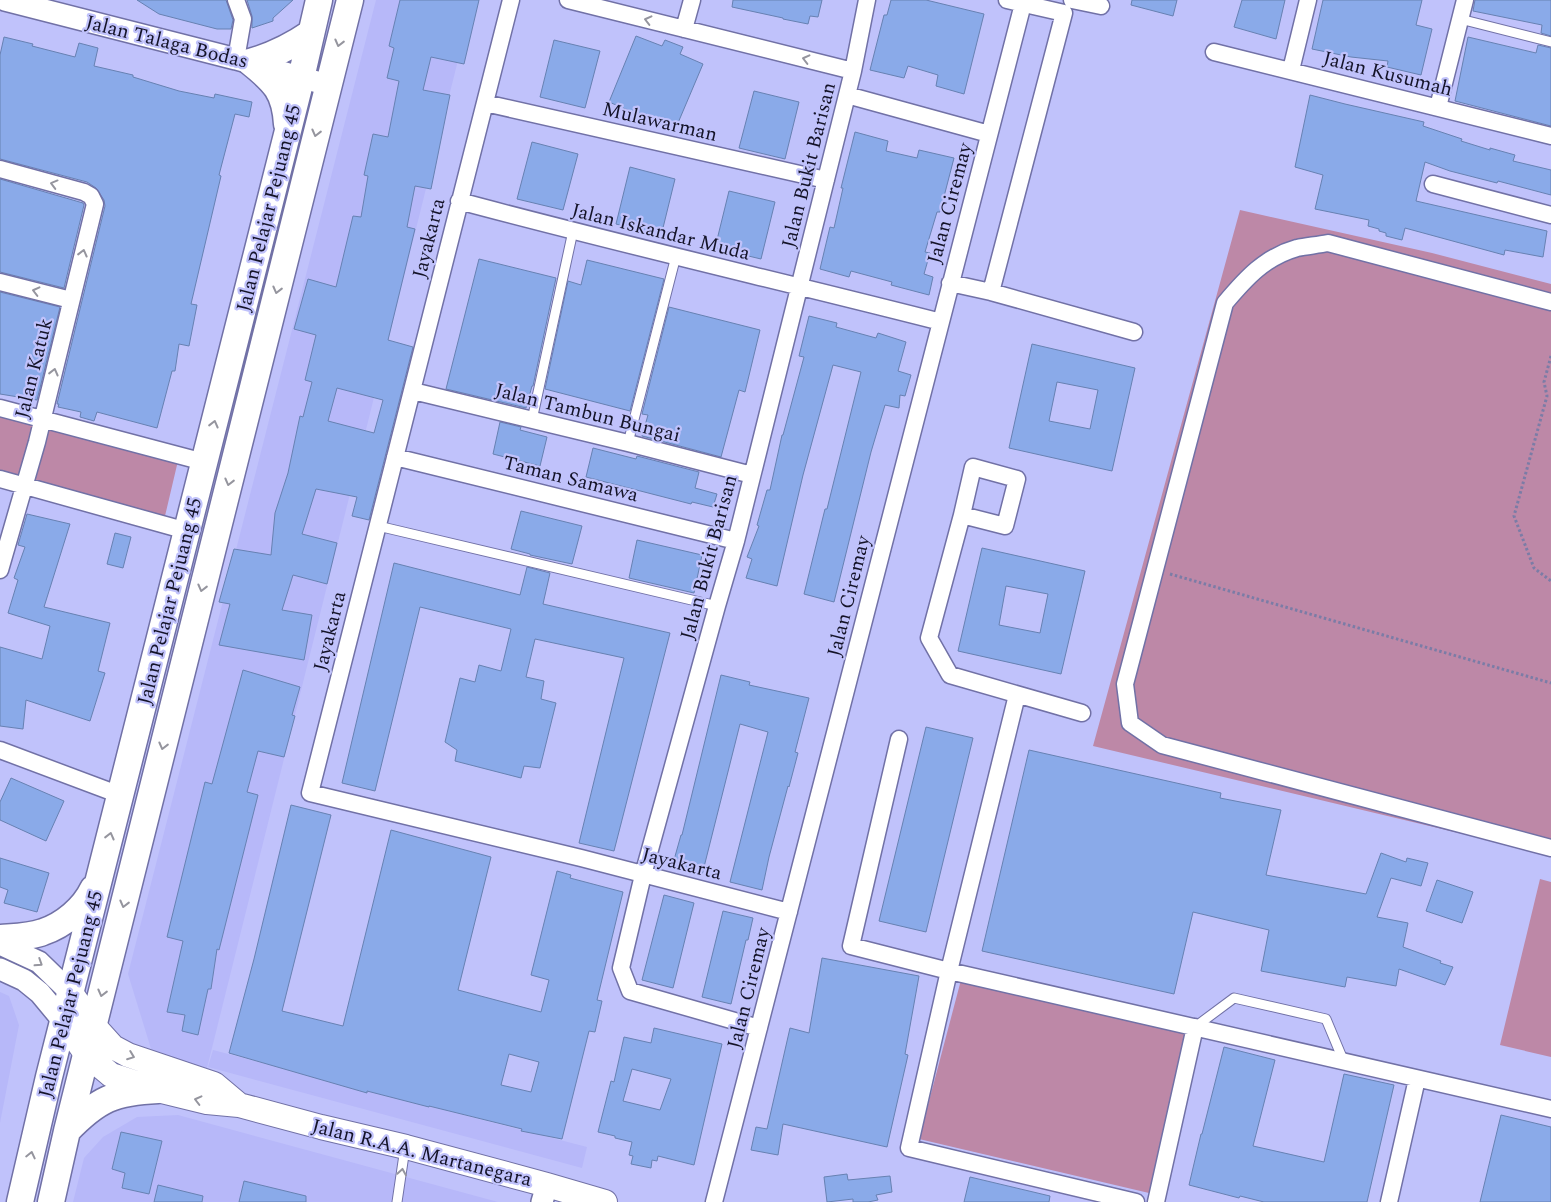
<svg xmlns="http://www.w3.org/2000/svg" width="1551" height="1202" font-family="Spectral,serif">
  <rect width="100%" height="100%" fill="#c0c2fb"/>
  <path fill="#b7b8f9" d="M376,0H473L207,1068L152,1052L128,974Z
    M0,992L9,996L19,1025L0,1123Z
    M213,1050L587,1147L582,1168L208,1067Z
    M178,1115L498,1202H73L84,1158L103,1137L137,1117Z"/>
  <path fill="#bd88a7" d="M1240,210L1432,253L1551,284V855L1093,746Z
    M0,405L181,448L165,516L0,472Z
    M1540,879L1551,882V1057L1500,1045Z
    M961,980L1186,1031L1149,1193L919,1139Z"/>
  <path fill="#8aaae9" stroke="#6781b2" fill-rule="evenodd" d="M137,0H226L233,20L231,29H217L159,14Z
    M247,0H293L273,18V21L252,28V16Z
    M400,0H479L464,64L431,57L423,90L450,95L431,189L415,186L407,227L415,229L388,340L413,347L369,520L352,516L357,497L316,489L302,534L337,543L327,584L293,575L282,610L312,615L304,660L219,645L230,604L219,602L234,549L271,555L275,513L288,473L300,416L303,417L312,382L305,380L316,335L294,329L308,279L336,287L353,216L361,217L368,176L364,175L373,134L388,137L399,81L387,78L394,48L389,46ZM337,388L383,400L374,433L328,421Z
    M733,0H822L818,17L810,16L808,24L783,19V18L732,7Z
    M891,0H926L984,14L964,94L936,86L938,75L908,66L904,78L870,70L884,15H887Z
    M1132,0H1177L1173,16L1131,5Z
    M1242,0H1285L1276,39L1234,27Z
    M1323,0H1422L1416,25L1432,29L1421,75L1387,67L1388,61L1351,57L1312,49Z
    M1475,0H1551V36L1541,33L1542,25L1473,11Z
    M636,36L662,46L665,40L683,47L680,54L703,64L675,130L609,102Z
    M4,37L33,44L32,46L75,57L79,43L98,48L94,66L133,75V77L179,91L214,98L215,94L252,102L249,117L235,114L219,175L221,176L191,304L197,305L189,346L179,344L175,371H172L157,428L97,412L94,421L80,417L81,412L58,407L59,404H57L105,206L104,200L96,188L87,182L0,159V55Z
    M1468,37L1536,53L1538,45L1551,48V126L1455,101Z
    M554,40L600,51L585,108L540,97Z
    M754,91L799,102L785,159L739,148Z
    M1310,95L1345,104L1424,122L1423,126L1462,139L1461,141L1490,150V148L1515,155L1513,161L1551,170V195L1498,181L1497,183L1450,171L1425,162L1416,201L1547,231L1543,257L1505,250L1504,255L1405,228L1402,240L1386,236V233L1379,231V229L1368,226L1369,220L1315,209L1323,175L1295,167Z
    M855,132L888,141L886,151L917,158L919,150L954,158L940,212H937L925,252L930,253L924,274L933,277L929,295L891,285L892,282L851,271L849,277L820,269L830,227L834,228L843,188H841Z
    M532,142L578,154L563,210L517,199Z
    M630,167L675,179L661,236L616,224Z
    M0,179L83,203L84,205L64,288L0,272Z
    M729,191L775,202L761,259L715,248Z
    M479,259L556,278L533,386H532L526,408L446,389Z
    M587,260L664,279L630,411L545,389L568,281L581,285Z
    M0,292L60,307L37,400L0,394Z
    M669,307L760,330L745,392L739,390L721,457L642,436L648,415L642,414Z
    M809,316L837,323L836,327L876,338L878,333L906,342L898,371L911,375L905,396L900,395L899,408L885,405L871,452L834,602L804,594L825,509H827L861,372L833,365L803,475L777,586L746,578L752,559L747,557L759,526L757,525L767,490H770L782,435H783L804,357L799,356Z
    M1032,344L1135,368L1112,471L1009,448ZM1057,382L1098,390L1090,429L1049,421Z
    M500,422L521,427L520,430L547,437L540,466L493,454Z
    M593,448L636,459L637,456L699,472L695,488L717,494L713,507L692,502L691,504L586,477Z
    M521,511L582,526L572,564L530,555V554L511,549Z
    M27,514L70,524L44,607L110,623L98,671L105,673L90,721L26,700L23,729L0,726V647L42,659L50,626L8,613L18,580L14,578L25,547L18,545Z
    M115,533L131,537L123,568L107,564Z
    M637,540L702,555L694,593L629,578Z
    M982,548L1085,571L1061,674L958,651ZM1006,586L1048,594L1040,633L999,625Z
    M394,563L520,595L527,567L550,573L543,604L670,633L614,851L579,843L624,658L535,639L526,677L544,681L541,699L556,703L540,768L524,766L521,778L455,761L457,750L445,742L460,678L475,682L479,665L501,671L511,629L420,607L375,791L342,783Z
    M243,670L300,687L292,715L295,716L284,757L258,751L247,792L258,795L219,950L217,949L211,989H208L198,1035L182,1031L185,1015L167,1012L183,941L167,937L205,782L212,784Z
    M721,675L750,682L749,685L809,698L795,752L798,753L789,787L788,786L769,857L762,890L730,882L768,732L740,724L702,875L672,867L681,835H682Z
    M926,727L973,738L926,932L879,921Z
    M1029,750L1221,793L1220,798L1281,810L1266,875L1366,894L1381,853L1406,862L1407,858L1428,863L1421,886L1391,878L1377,917L1408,923L1403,947L1441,961L1440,963L1453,967L1445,985L1399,969L1396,986L1347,977L1345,987L1261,971L1269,930L1193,912L1174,994L982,951Z
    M11,778L64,801L46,841L0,820V802Z
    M291,805L331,815L282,1011L343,1026L391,830L491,857L458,990L541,1012L549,980L531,975L557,871L571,875L570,878L623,892L597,1000L602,1001L595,1032L589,1031L562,1139L521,1131L522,1129L429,1106V1107L367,1091V1093L229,1053L254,959ZM509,1054L539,1062L531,1092L501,1085Z
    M0,858L49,873L37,912L4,903L8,890L0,887Z
    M1437,880L1473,892L1462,923L1426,911Z
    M664,895L694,903L673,988L642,980Z
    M723,911L753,918L748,940H746L731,1004L702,997Z
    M822,958L919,976L905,1054L908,1055L887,1147L783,1124L778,1155L751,1150L756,1127L767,1129L790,1028L809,1033Z
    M654,1028L722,1044L694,1165L658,1156L657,1161L652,1160L651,1168L631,1164L633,1156L629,1155L632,1142L615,1138V1136L598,1132L611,1081L614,1082L624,1037L651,1043ZM632,1069L671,1079L660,1110L623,1101Z
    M1224,1047L1275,1060L1253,1146L1324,1162L1344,1074L1394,1085L1367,1202H1264L1240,1196L1239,1198L1189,1185L1201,1134H1202Z
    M1501,1115L1551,1127V1202H1480Z
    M121,1132L162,1141L149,1194L122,1188L125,1173L112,1169Z
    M847,1174L848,1180L890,1176L892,1192L876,1195L878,1200L868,1202H853V1199L827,1202L824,1177Z
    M970,1177L1050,1196L1049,1202H964Z
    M244,1181L306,1196V1202H239Z
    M158,1185L203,1196L202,1202H154Z"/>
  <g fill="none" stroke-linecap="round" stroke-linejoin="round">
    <defs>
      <path id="service" d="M1460,19L1551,42
        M532,420L573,231
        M628,443L676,256
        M378,526L717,606
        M1195,1027L1234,998L1326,1019L1344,1062
        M397,1202L405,1148"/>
      <path id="minor" d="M236,0L243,19L236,59
        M511,0L310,793L581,858L789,912
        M568,0L853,71
        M1072,0L1101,6
        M684,29L692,0
        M1214,52L1551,136
        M1291,70L1308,0
        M847,95L989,134
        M485,103L826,180
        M1438,107L1465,0
        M0,169L84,192L91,196L95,204L37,442L0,570
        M1433,184L1551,215
        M459,201C619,244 780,281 941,322
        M0,282L71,300
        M950,283L991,292L1134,332
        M991,292L1064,13L1007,0
        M1551,302L1328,243C1318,245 1307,246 1297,248C1265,257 1246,278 1225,303L1125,684L1130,723L1162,745L1551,848
        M413,391L628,443L752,475
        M0,408L204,462
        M395,457L736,541
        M0,479L187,531
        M962,515L1005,526L1017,479L973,467L962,515L929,638L950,675L1082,713
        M1017,695L949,971L909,1148L1136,1202
        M899,739L851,946L949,971L1551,1109
        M0,750L120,795
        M759,1028L630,991L621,968L643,875L717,606L736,541L853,71L867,0
        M714,1202L1024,0
        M1156,1202L1195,1027
        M1389,1202L1417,1079"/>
      <path id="tertiary" d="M5,0L236,59L328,85
        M0,944L39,962L71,993
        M0,969L24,980L40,993L64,1022
        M542,1202L547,1185"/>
      <path id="secondary" d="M71,993L94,1026L113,1047L128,1055L214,1084L239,1105
        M64,1022L86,1054L111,1075L158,1090L207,1102L239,1105L321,1127L406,1147L547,1185L605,1202"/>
      <path id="primary" d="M250,62C275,82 285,92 287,124
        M250,62C272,56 292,46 311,33
        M0,938C14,937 30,937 43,932C64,925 84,908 93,889
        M67,1131C98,1099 114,1092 158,1090
        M20,1202L49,1077L298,91L319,0
        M51,1202L67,1131L350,0"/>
    </defs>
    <use href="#service" stroke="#7171a6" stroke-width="11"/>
    <use href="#minor" stroke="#7171a6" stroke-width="19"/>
    <use href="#tertiary" stroke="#7171a6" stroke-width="24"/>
    <use href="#secondary" stroke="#7171a6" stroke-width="26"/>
    <use href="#primary" stroke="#7171a6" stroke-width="29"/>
    <path stroke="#7b7ca6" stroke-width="3" stroke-dasharray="2.5 2.5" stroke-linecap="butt" d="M1551,356L1544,382L1547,396L1514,516L1534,568L1551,581
      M1170,574L1551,683"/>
    <use href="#service" stroke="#fff" stroke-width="9"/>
    <use href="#minor" stroke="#fff" stroke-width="16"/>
    <use href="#tertiary" stroke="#fff" stroke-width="21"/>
    <use href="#secondary" stroke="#fff" stroke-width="24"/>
    <use href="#primary" stroke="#fff" stroke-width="26"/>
  </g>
  <defs><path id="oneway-chevron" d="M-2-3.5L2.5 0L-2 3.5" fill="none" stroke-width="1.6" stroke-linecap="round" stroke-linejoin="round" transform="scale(1.25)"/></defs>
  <g stroke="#95959e">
    <use href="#oneway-chevron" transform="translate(648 20) rotate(-166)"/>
    <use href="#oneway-chevron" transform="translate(339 43) rotate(104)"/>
    <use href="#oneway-chevron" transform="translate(806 59) rotate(-166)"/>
    <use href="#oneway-chevron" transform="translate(316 133) rotate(104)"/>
    <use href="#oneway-chevron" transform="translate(54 184) rotate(-165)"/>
    <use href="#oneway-chevron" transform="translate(83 253) rotate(-76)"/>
    <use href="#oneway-chevron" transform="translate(277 290) rotate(104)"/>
    <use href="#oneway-chevron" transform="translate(36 291) rotate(-166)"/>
    <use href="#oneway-chevron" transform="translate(54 372) rotate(-76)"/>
    <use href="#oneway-chevron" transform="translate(214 424) rotate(-76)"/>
    <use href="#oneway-chevron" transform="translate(229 482) rotate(104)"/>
    <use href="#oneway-chevron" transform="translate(202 588) rotate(104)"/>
    <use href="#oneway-chevron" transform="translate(163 746) rotate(104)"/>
    <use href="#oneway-chevron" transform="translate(110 836) rotate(-76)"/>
    <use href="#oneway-chevron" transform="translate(124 904) rotate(104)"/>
    <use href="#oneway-chevron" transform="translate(39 963) rotate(33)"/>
    <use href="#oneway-chevron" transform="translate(102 993) rotate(104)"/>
    <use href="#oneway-chevron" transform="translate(131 1056) rotate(21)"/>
    <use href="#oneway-chevron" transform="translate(198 1100) rotate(-166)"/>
    <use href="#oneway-chevron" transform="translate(31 1155) rotate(-77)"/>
    <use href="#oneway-chevron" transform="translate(402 1172) rotate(-81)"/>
  </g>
  <g text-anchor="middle" stroke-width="4.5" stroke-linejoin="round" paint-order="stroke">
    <g font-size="20" fill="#141328" stroke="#c0c2fb">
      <text transform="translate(167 41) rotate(14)" y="7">Jalan Talaga Bodas</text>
      <text transform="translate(1388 73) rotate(14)" y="7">Jalan Kusumah</text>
      <text transform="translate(660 121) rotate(13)" y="7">Mulawarman</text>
      <text transform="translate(808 165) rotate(-76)" y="7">Jalan Bukit Barisan</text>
      <text transform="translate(949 203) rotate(-75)" y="7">Jalan Ciremay</text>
      <text transform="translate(268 208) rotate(-76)" y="7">Jalan Pelajar Pejuang 45</text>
      <text transform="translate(661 231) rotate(14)" y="7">Jalan Iskandar Muda</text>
      <text transform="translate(428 238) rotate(-76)" y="7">Jayakarta</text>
      <text transform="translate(33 368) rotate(-76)" y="7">Jalan Katuk</text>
      <text transform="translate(588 412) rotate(14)" y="7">Jalan Tambun Bungai</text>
      <text transform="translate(571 478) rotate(14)" y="7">Taman Samawa</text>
      <text transform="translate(708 557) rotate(-75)" y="7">Jalan Bukit Barisan</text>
      <text transform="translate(848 596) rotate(-76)" y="7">Jalan Ciremay</text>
      <text transform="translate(169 601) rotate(-76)" y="7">Jalan Pelajar Pejuang 45</text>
      <text transform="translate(329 631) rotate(-76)" y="7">Jayakarta</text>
      <text transform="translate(682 863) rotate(14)" y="7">Jayakarta</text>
      <text transform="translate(748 988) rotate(-76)" y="7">Jalan Ciremay</text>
      <text transform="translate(70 994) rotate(-76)" y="7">Jalan Pelajar Pejuang 45</text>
      <text transform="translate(422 1152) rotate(14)" y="7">Jalan R.A.A. Martanegara</text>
    </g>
  </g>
</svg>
